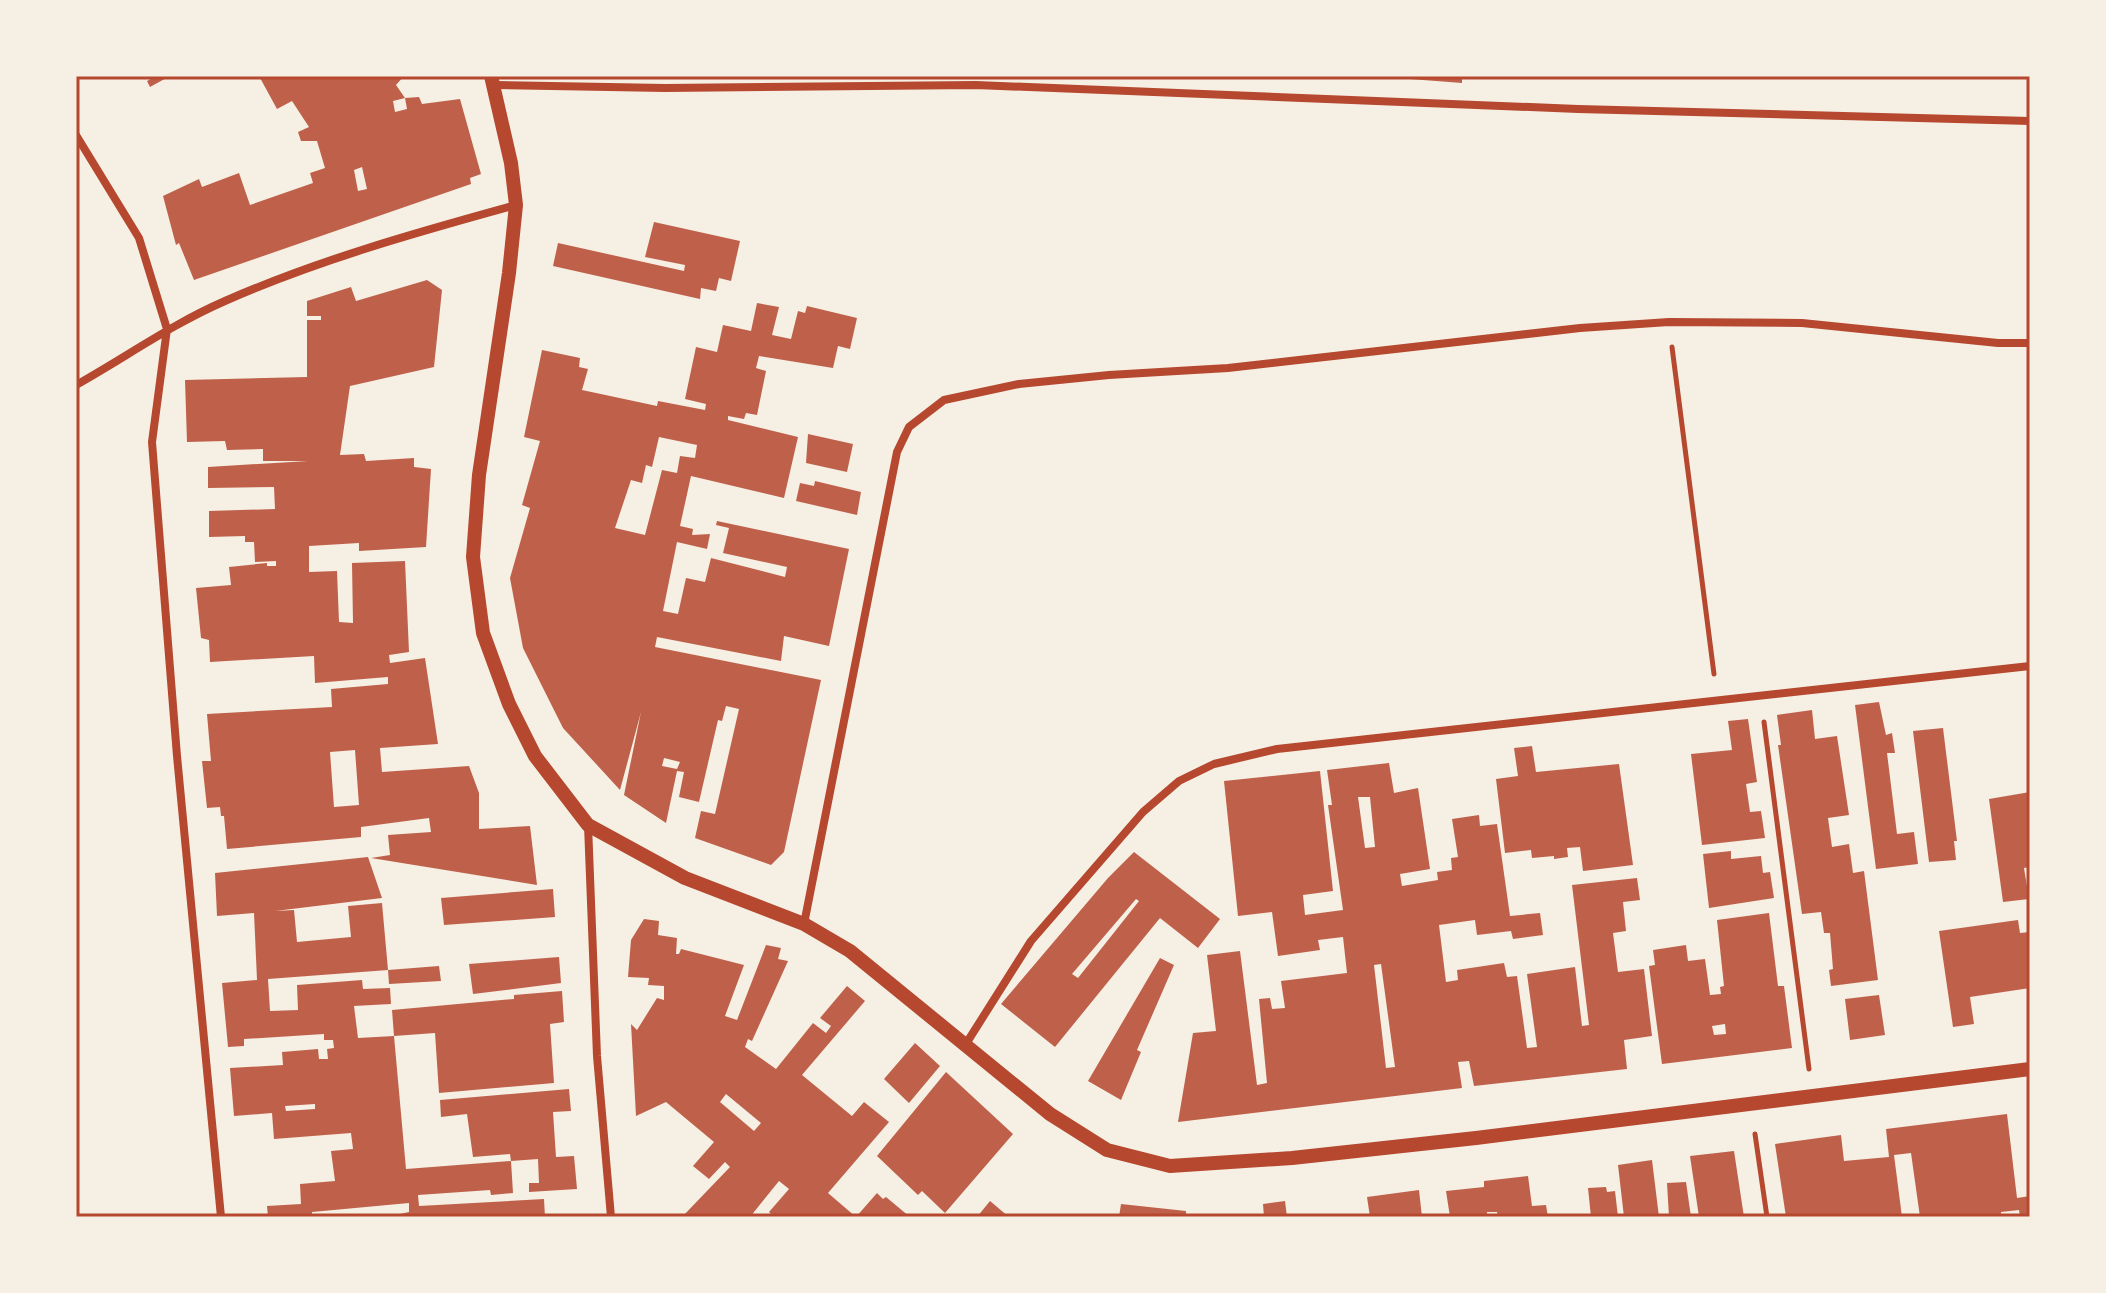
<svg xmlns="http://www.w3.org/2000/svg" width="2106" height="1293" font-family="'Roboto Serif',serif">
  <rect width="100%" height="100%" fill="#f6efe4"/>
  <path fill="#bf614a" fill-rule="evenodd" d="M156,76H170L150,87L147,81Z
    M259,76H404L396,85L405,98L393,101L395,112L407,109L405,98L419,97L422,104L460,99L481,174L470,178L471,184L194,280L179,243L176,245L163,196L199,179L202,187L239,173L250,205L313,183L310,173L325,168L317,141H301L298,132L309,127L292,101L277,109ZM362,167L367,189L358,191L354,170Z
    M1398,76H1462V83L1397,78Z
    M654,222L740,241L731,281L719,278L716,291L701,288L700,299L553,266L558,243L684,271L685,265L645,257Z
    M427,280L442,290L434,367L350,386L340,455L364,454L366,461L414,458V467L431,469L426,547L359,551V543L309,546V572L337,571L339,622L353,623L352,563L405,561L409,652L389,655L390,663L425,658L438,744L380,748L382,772L469,766L479,793V829L530,826L537,885L371,858L390,855L388,835L431,832L429,818L361,827V837L227,849L224,816H221L220,807L207,808L202,761H211L207,714L332,707L331,689L388,684V677L315,683L314,656L210,662L209,640L201,638L196,588L231,585L229,567L267,563V566H276V561L255,562L254,542H245V536L209,537V511L275,509L274,487L208,488V467L308,461H263V449L227,450L225,441L187,442L185,380L307,377V320H321V316H307V301L351,287L356,301ZM355,750L359,805L334,807L330,752Z
    M757,303L779,307L772,335L791,339L798,311L805,313L807,306L857,318L850,349L838,346L833,368L759,356L756,368L766,371L757,415L746,413L744,419L728,416V420L798,437L784,498L691,476L680,526L693,529L692,535L710,534L707,549L677,542L663,611L678,614L686,578L705,582L711,558L785,577L787,567L723,553L729,528L716,525L717,521L849,549L829,646L784,636L781,661L657,637L655,647L821,680L784,852L771,865L695,838L701,811L715,814L739,709L726,706L722,721L718,720L699,802L679,797L684,772L677,771L666,823L624,795L641,712L620,790L563,728L523,648L510,578L530,508L522,505L540,441L524,437L542,350L580,358L579,367L588,369L582,390L657,406L658,401L705,410L706,404L685,399L696,347L717,352L723,325L751,331ZM659,437L697,445L695,458L680,456L677,473L662,470L645,535L615,528L631,480L642,483L646,465L652,467ZM664,758L680,762L677,769L662,766Z
    M808,434L853,444L847,472L806,463Z
    M815,481L861,492L857,515L796,501L800,483L814,486Z
    M1879,702L1886,735L1892,733L1895,753H1887L1897,834L1914,832L1918,864L1876,869L1855,705Z
    M1812,710L1815,739L1837,736L1849,815L1828,818L1832,847L1849,844L1853,873L1864,871L1878,980L1831,986L1829,970L1833,969L1830,933H1824L1821,912L1802,914L1778,745H1781L1777,715Z
    M1748,719L1757,782L1746,784L1750,812L1761,811L1765,838L1702,845L1691,754L1732,750L1728,721Z
    M1943,728L1957,841H1954L1956,860L1929,862L1913,731Z
    M1532,746L1536,772L1619,764L1633,865L1583,871L1580,847L1567,848L1568,857L1554,859V856L1532,858L1531,850L1505,853L1496,779L1518,776L1514,748Z
    M1389,763L1394,793L1418,788L1430,869L1400,874L1402,886L1438,880L1437,872L1452,870L1451,858L1458,857L1452,819L1479,815L1480,826L1497,824L1510,916L1540,913L1543,935L1513,939L1511,931L1477,935L1475,920L1439,925L1446,982L1458,980L1457,970L1504,963L1507,977L1517,976L1527,1048L1537,1047L1527,974L1575,967L1582,1026L1589,1025L1572,885L1637,878L1640,900L1623,902L1626,931L1613,933L1618,972L1644,969L1652,1036L1624,1040L1627,1069L1474,1086L1469,1061L1458,1062L1462,1088L1178,1122L1193,1033L1216,1031L1207,955L1240,951L1257,1085L1267,1083L1259,999L1270,998L1272,1009L1285,1008L1281,981L1347,973L1343,937L1318,940L1320,950L1278,956L1272,912L1238,916L1224,781L1320,771L1333,891L1303,895L1305,915L1343,910L1328,805H1332L1327,770ZM1358,797H1370L1375,847L1365,848ZM1381,964L1395,1067L1386,1068L1374,965Z
    M2030,792V867L2024,868L2029,899L2003,902L1989,799Z
    M1731,851V859L1761,856L1763,873L1770,872L1774,898L1709,908L1703,854Z
    M1134,852L1220,919L1198,948L1160,918L1055,1047L1001,1004L1108,878ZM1136,899L1139,901L1078,978L1072,974Z
    M368,857L382,898L275,911L294,910L297,942L351,937L348,906L382,903L388,970L268,979L270,1011L298,1010L297,985L362,980L363,989L390,988L391,1004L354,1006L358,1038L394,1036L406,1169L511,1161L510,1154L473,1157L467,1114L441,1117L440,1100L569,1089L571,1111L553,1112L556,1157L574,1156L577,1189L529,1192V1183H539L538,1159L511,1161L513,1193L491,1195L490,1190L418,1195L419,1206L544,1199L545,1217H387L409,1212V1203L312,1212V1217H268L267,1206L301,1204L300,1184L335,1181L331,1151L353,1149L351,1133L274,1139L272,1113L234,1116L230,1068L283,1065L282,1052L318,1049L319,1059H328L327,1049L334,1048L333,1040H324V1034L244,1039V1046L228,1047L222,983L257,980L254,913L217,916L215,873ZM315,1104V1109L286,1111L285,1106Z
    M553,889L555,917L444,925L441,898Z
    M1769,913L1778,986H1784L1792,1048L1662,1064L1649,966L1655,965L1653,950L1686,945L1688,961L1705,959L1710,995L1721,994L1720,987L1724,986L1717,920ZM1725,1024L1726,1034L1714,1035L1712,1026Z
    M644,919L659,921L658,935L677,938L676,954H679L681,949L744,965L725,1016L737,1020L766,945L781,948L778,959L788,961L752,1041L748,1039L745,1047L776,1069L813,1023L826,1033L831,1026L820,1018L847,986L865,1001L802,1075L852,1116L864,1102L889,1122L828,1193L856,1217L877,1193L883,1199L886,1197L910,1217H774L769,1212L789,1189L779,1181L750,1217H682L730,1167L725,1162L709,1179L693,1166L714,1142L666,1102L636,1116L631,1024L637,1030L657,998L664,1000V986L648,985L649,978L628,977L631,940ZM726,1094L761,1123L754,1131L720,1102Z
    M2018,920L2020,933L2030,932V988L1970,997L1974,1024L1953,1027L1939,931Z
    M559,957L561,983L473,994L469,964Z
    M1160,958L1174,965L1137,1050L1141,1052L1121,1100L1088,1081Z
    M439,966L441,981L389,984L388,970Z
    M562,991L564,1022L550,1024L554,1083L439,1093L435,1033L394,1036L392,1010L514,999V995Z
    M1879,995L1885,1035L1850,1040L1845,999Z
    M915,1043L940,1066L909,1103L884,1079Z
    M946,1072L1013,1134L945,1213L922,1191L918,1195L877,1156Z
    M2007,1114L2017,1198L2030,1196V1217H2020L2019,1210L2001,1212V1217H1920L1911,1153L1894,1155L1902,1217H1786L1775,1144L1841,1135L1844,1161L1889,1157L1886,1129Z
    M1734,1151L1744,1217H1699L1690,1156Z
    M1652,1160L1659,1217H1624L1618,1165Z
    M1528,1176L1532,1206L1546,1205L1548,1217H1498L1497,1212H1487V1217H1450L1446,1191L1484,1187V1181Z
    M1686,1182L1691,1217H1669L1667,1183Z
    M1606,1187L1607,1192L1615,1191L1618,1217H1591L1588,1188Z
    M1419,1190L1422,1217H1370L1367,1197Z
    M990,1201L1009,1217H977Z
    M1285,1201L1287,1217H1264L1263,1204Z
    M1121,1204L1186,1211V1217H1119Z"/>
  <g fill="none" stroke-linecap="round" stroke-linejoin="round">
    <path stroke="#b5482f" stroke-width="5" d="M1672,347L1714,674
      M1764,722L1809,1069
      M1755,1134L1767,1217"/>
    <path stroke="#b5482f" stroke-width="8" d="M495,85L665,88L976,85L1578,109L2030,121
      M76,135L139,238L167,329L152,442L177,756L221,1217
      M76,385C126,357 172,324 225,301C318,260 418,232 516,205
      M588,825L597,1056L611,1217
      M804,924L897,452L909,427L944,400L1019,384L1109,375L1228,368L1580,328L1669,322L1802,323L1998,343H2030
      M964,1047L1031,941L1143,812L1179,781L1214,764L1277,749L2030,666"/>
    <path stroke="#b5482f" stroke-width="14" d="M491,76L511,163L516,205L509,273L479,475L473,557L483,633L509,704L535,756L588,825L685,878L804,924L850,951L1050,1114L1107,1150L1170,1166L1292,1158L1476,1138L2030,1069"/>
  </g>
  <rect width="2106" height="1293" fill="none" stroke="#f6efe4" stroke-width="156"/>
  <rect x="78" y="78" width="1950" height="1137" fill="none" stroke="#b5482f" stroke-width="3"/>
</svg>
